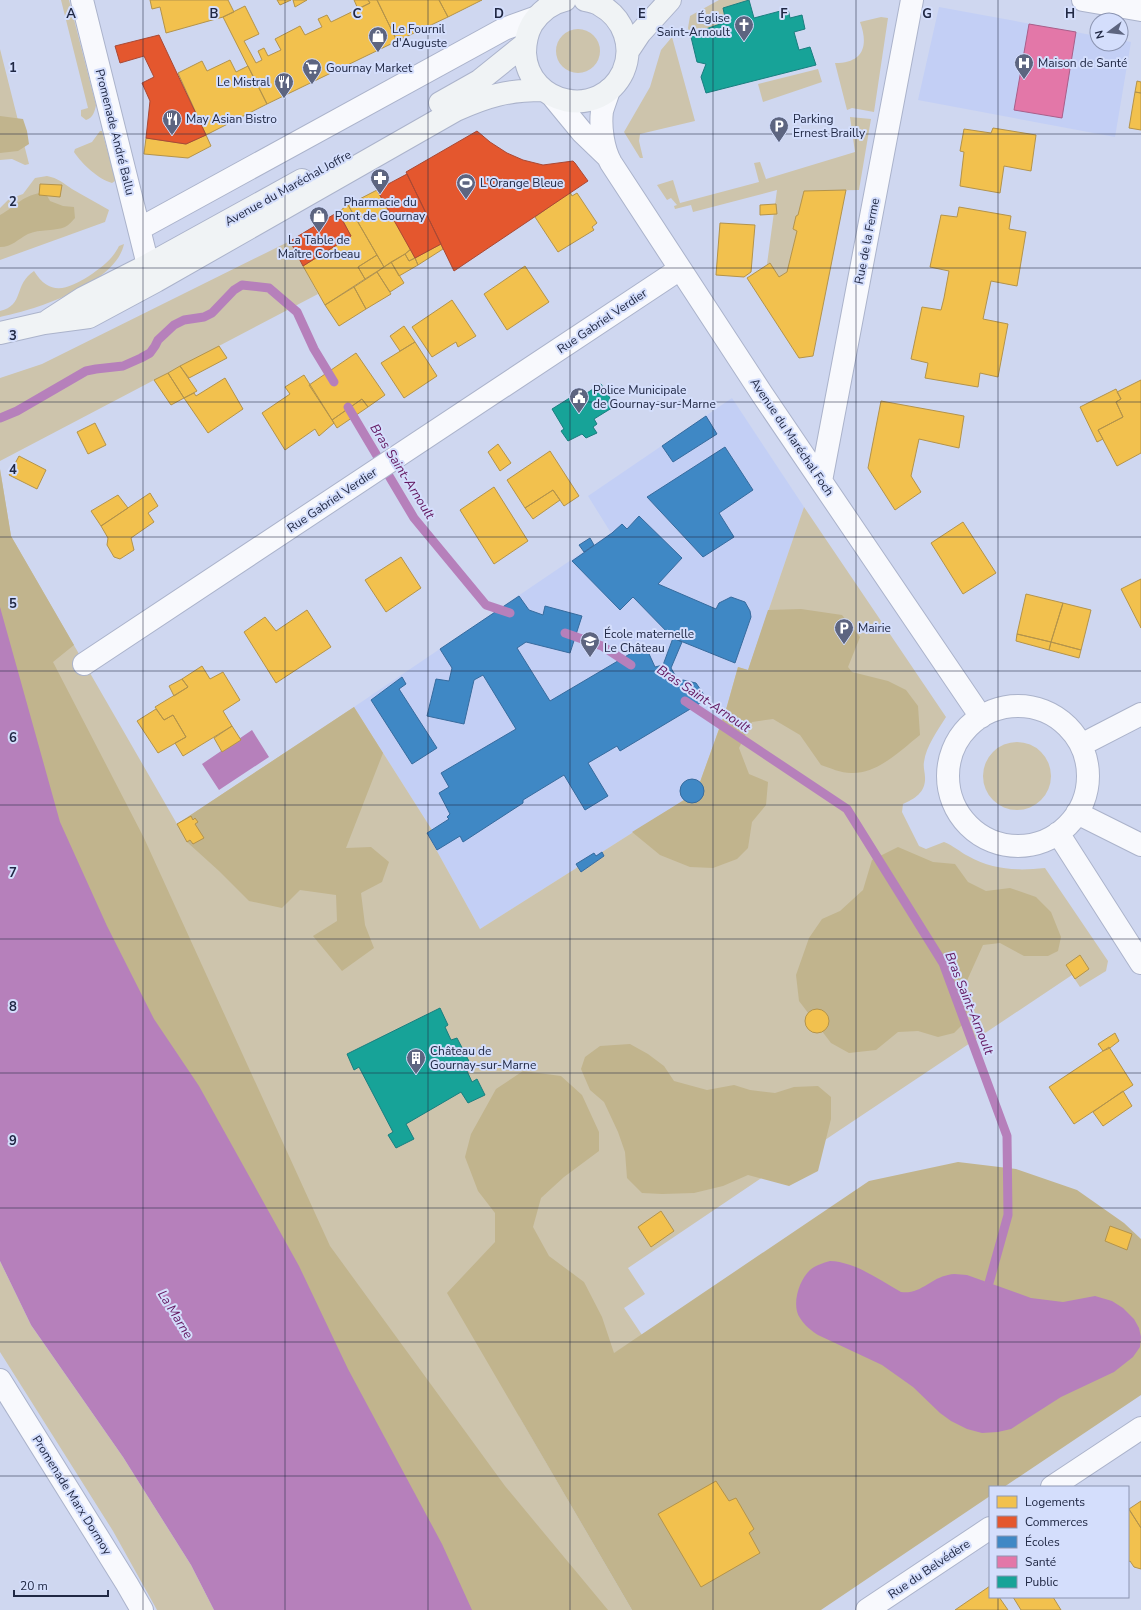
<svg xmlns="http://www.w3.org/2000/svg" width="1141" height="1610" font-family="'Nunito Sans',sans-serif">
  <rect width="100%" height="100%" fill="#cfd7f0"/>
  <path fill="#c3cff5" d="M939,7L1097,36V44H1121V40L1131,42L1115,137L918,100Z
    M732,398L804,507L748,670L738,667L726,709L700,782L695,779L686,780L682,783L680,789V794L684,800L602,852L604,856L581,872L578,867L480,929L427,833L432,830L354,707L611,533L588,496Z"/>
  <path fill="#cdc4ac" d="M61,0H69L96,105C95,111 93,118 86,120L81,116V110L88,108Z
    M719,0H749L723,8L726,22L694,33L691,37L688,28L690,16Z
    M881,17L888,18L874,112L852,108L847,110L835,63C863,63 869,46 860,22Z
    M556 51a22 22 0 1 1 44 0a22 22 0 1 1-44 0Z
    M672,37L695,121L640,134L639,141L643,158H640L624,132L650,87L661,50Z
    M0,49L29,164L25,165L12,159L0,160Z
    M818,69L822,82L763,102L758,84Z
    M850,117L871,119L859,190L804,191L798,215L796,216L793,229L797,231L787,272L779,277L770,263L767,264L777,190L693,212L691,205L675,209L674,206L677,205L671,198L667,200L657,185L673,180L680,203L759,182L754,163L760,162L766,179L855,152Z
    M100,131H102L115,178V181L112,183C98,179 82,164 74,152L75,149L92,142Z
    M47,176C58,178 63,183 72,189C84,196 97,203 109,210L105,222L0,260V208L9,199L23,194L35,178Z
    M290,241L318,294L0,461V378L42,364Z
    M124,244C116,284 35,310 0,317V311C25,305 13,285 34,271C50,297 68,289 89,276C102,267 112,260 119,246Z
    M0,469L11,536L177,824L354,707L432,830L427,833L480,929L578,867L581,872L604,856L602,852L684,800L700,782L726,709L738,667L748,670L804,507L946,717C938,730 926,746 924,762C923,767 925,773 925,777C926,792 915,799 903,804L902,812L919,846L926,849L944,842C954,846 960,852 968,856C993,870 1017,871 1045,868L1108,961L1106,971L1080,987L1072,975L798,1158L769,1173L628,1268L645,1294L624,1308L642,1335L519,1416L632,1610H472L23,686Z
    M983 776a34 34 0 1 1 68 0a34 34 0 1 1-68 0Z
    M0,1261L31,1325L123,1457L191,1565L214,1610H157L113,1531L0,1352Z"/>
  <path fill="#c1b48d" d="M0,116L23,119L27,131L29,144L18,151L0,153Z
    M45,192L50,201L63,206L74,207L75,218C72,221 69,225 65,227C57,231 39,229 28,234C18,239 12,247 0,247V215C18,205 22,195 45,192Z
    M0,469L11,536L74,645L53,662L144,838L330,1246L505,1486L608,1610H437L0,755Z
    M801,609L842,615L860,637L848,667L852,672L888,681L906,690L918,706L920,735C901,750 878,774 851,773C841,773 830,768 821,765L800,735L773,719L752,722L739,748L749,774L768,782L766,805L752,822L748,848L737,859L713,868L690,867L660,855L632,832L684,800L700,782L726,710L738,667L748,670L768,610Z
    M354,707L383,753L346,848L371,847L389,862L382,882L361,893L365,925L374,948L342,971L313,936L337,921L336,895L300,890L282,908L249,901L219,871L187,842L177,824Z
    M898,847L933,862L955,864L968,882L986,891L1010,888L1036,897L1051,912L1061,937L1058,951L1048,956H1024L1000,943L983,945L965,985L969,1001L965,1022L954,1033L938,1037L918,1031L898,1032L876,1050L849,1053L831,1043L799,1001L796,975L809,938L822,919L840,911L863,890L872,860Z
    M630,1044L648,1054L664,1066L674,1081L707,1090L734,1085L750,1090L775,1093L794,1087L818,1086L831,1097V1119L818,1171L789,1186L748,1175L723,1186L694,1193L662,1194L642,1193L627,1178L625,1152L618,1132L604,1102L590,1090L581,1069L585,1057L600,1046Z
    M523,1071L561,1076L582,1095L599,1132V1151L564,1177L541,1198L533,1227L549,1256L584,1282L602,1317L614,1353L869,1181L958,1162L1016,1169L1077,1190L1124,1223L1141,1239V1395L1004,1487H990V1496L821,1610H632L447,1293L495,1242V1213L478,1191L465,1157L471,1134L496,1089Z"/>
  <path fill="#b680bb" d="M0,607L60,822L107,926L154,1019L199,1086L299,1266L348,1369L442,1544L472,1610H214L191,1565L123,1457L31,1325L0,1261Z
    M252,730L269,757L219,790L202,764Z
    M830,1261C856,1262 879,1280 901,1292C920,1295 931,1278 948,1275C954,1273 961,1275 967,1275L1031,1298L1063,1302L1095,1296L1112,1301L1123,1308L1134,1319L1139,1328L1141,1337L1140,1347L1133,1357L1114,1372L1061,1397L1011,1429L998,1432L982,1433L967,1429L951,1421L940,1413L913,1387L882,1365L818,1335C812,1331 804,1325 800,1318C791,1305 799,1280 810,1270C816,1265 823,1263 830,1261Z"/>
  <path fill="#f2c14e" stroke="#b3934b" d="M150,0H228L234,12L223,17L166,33L160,7L152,9Z
    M277,0H291L280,5Z
    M293,0H307L295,7Z
    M354,0H368L370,3L358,9Z
    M368,0H377L397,41L267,104L223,17L245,6L259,34L244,41L256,63L262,60L258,51L264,48L268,56L281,50L275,39L300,26L305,35L322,27L318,19L327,15L331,22L370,3Z
    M377,0H439L448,17L397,41Z
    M439,0H482L448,17Z
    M230,60L236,72L248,66L267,104L206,135L178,73L202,61L207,71Z
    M1137,81L1141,82V93L1135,92Z
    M1135,92L1141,93V130L1129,128Z
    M993,128L1036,135L1031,171L1004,166L1000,193L960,186L964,152L960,151L964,129L991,133Z
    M206,135L211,146L188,158L144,154L146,138L186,144Z
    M40,184L62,185L60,197L39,195Z
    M377,190L411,249L405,254L384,267L348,205Z
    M846,190L813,356L799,358L747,278L770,263L779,277L787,272L797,231L793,229L796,216L798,215L804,191Z
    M570,192L572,196L577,193L597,223L592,227L594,230L558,252L535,217Z
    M776,204L777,214L760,215V205Z
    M348,205L377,255L358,267L365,279L325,305L303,266L351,236L338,212Z
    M959,207L1011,216L1009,229L1026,232L1017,286L991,281L983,319L1008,324L998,377L980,373L978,387L925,378L928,363L911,359L922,307L941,310L944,298L949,271L930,267L941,215L957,217Z
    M720,223L755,225L751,272L744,277L716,275Z
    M441,244L443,249L418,265L415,258Z
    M411,249L415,258L409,261L405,254Z
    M405,254L409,261L415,258L418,265L399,276L391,262Z
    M377,255L384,267L365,279L358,267Z
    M391,262L404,283L390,292L377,272Z
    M525,266L549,302L507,330L484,294Z
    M377,272L391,294L366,309L354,287Z
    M354,287L366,309L339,326L325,305Z
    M452,300L476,336L458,347L456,342L432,357L412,327Z
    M404,326L415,342L400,351L390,336Z
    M415,342L437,376L404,398L381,363Z
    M219,346L227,358L189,378L180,366Z
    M356,353L385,395L368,407L362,399L332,420L309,385Z
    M180,366L197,391L184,398L168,373Z
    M168,373L184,398L171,405L154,380Z
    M304,375L334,423L319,436L315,429L285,450L262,413L290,394L285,387Z
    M225,378L243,409L208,433L184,398L194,393L196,396Z
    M1141,380V453L1117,466L1098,430L1123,417L1116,402L1121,399L1117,392Z
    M1116,389L1121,399L1116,402L1123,417L1098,430L1103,439L1097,442L1080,407Z
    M362,399L368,407L337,428L332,420Z
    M881,401L964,416L959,448L919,439L911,476L921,492L895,510L868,468Z
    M95,423L106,445L88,454L77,432Z
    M498,444L511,463L500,471L488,452Z
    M550,451L579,496L564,506L553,490L525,508L507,480Z
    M19,456L46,470L37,489L9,475Z
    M494,487L528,541L494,564L460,510Z
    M553,490L560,500L533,519L525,508Z
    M150,493L158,506L148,513L154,522L131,538L134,550L120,559L114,557L107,545L108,538L101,526Z
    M118,495L128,508L101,526L91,511Z
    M963,522L996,573L963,594L931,543Z
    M401,557L421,588L386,612L365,580Z
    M1141,579V628L1121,589Z
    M1026,594L1063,603L1051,642L1017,634Z
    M1063,603L1091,610L1081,650L1051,642Z
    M307,610L331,647L276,683L244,632L265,617L276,631Z
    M1017,634L1051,642L1049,650L1016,641Z
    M1051,642L1081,650L1079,658L1049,650Z
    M202,666L210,679L223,672L240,700L223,711L232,726L183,756L175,743L186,737L173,715L164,720L155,707L188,687L182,679Z
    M182,679L188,687L174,696L169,686Z
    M156,709L164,720L173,715L186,737L158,753L137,721Z
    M232,726L241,740L222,752L214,738Z
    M191,816L193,820L195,818L198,822L195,824L204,838L193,844L190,840L187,842L177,824Z
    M1080,955L1089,969L1075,979L1066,965Z
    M805 1021a12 12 0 1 1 24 0a12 12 0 1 1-24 0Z
    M1115,1033L1119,1041L1110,1048L1103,1051L1098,1044Z
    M1109,1047L1133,1085L1074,1124L1049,1087Z
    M1123,1091L1132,1106L1103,1126L1093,1112Z
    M661,1211L674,1231L651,1247L638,1227Z
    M1110,1226L1132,1234L1127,1250L1105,1241Z
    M716,1481L729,1501L736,1498L754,1529L749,1533L760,1553L701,1587L658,1514Z
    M1141,1501V1528L1129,1509Z
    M1128,1508L1141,1528V1569L1134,1567L1130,1561L1128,1562Z
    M990,1586V1597H999L1008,1610H955Z
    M1013,1597H1053L1061,1610H1021Z"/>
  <path fill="#e4572e" stroke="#a94935" d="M159,35L206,135L186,144L146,138L150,101L142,83L154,77L144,56L120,63L115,46Z
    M477,131L490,142L507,153L523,160L543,165L573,161L575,163L588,181L454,271L406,172Z
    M407,174L441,244L415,258L377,190Z
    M338,212L351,236L303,266L290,241Z"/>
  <path fill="#3f88c5" stroke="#366b9e" d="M706,416L717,434L673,462L662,446Z
    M725,447L753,490L719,513L734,537L703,557L647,497Z
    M639,516L682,558L658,584L716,609L719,603L731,597L745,602L750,611L751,617L735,663L673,638L633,597L620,610L572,561L612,533L622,524L627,529Z
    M590,538L594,545L584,552L579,545Z
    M519,596L529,610L543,615L545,606L582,616L570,653L526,642L517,648L550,701L645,645L655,667L663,665L673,638L682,642L671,668L679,682L683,680L696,683L707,699L620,751L617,746L588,763L608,796L585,810L564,775L523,800V803L463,842L460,836L437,850L427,833L449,819L447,817L450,814L439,793L449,787L441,773L516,729L483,675L474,680L464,724L427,716L436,679L449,681L452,668L440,649Z
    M402,677L406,684L399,689L437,748L412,764L371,700Z
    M680 791a12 12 0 1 1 24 0a12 12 0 1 1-24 0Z
    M602,852L604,856L581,872L576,864L594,853L596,856Z"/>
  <path fill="#e377a8" stroke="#a85f8a" d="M1029,24L1076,32L1062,118L1014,110Z"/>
  <path fill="#17a398" stroke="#1a7e7f" d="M749,0L754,18L788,9L790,18L802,15L805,29L794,32L799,50L810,47L816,65L706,93L701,77L706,64L697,62L691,37L694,33L726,22L723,8Z
    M601,384L615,406L594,419L597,424L593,427L597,433L586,438L582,434L568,441L561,431L564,429L552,409L576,394L579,398Z
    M440,1008L448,1025L445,1027L451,1040L457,1038L472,1067L467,1071L472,1082L477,1079L485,1095L468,1103L461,1092L406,1124L414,1139L396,1148L388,1135L393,1132L359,1067L354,1070L347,1054Z"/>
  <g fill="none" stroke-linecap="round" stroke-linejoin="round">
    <path stroke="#b680bb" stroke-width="9" d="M348,407L414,518L486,605L510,613
      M0,418L17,411L86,371L96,369L123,366L141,358L150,353L155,346L158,340L174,325L184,320L204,317L212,313L234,290L242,285L269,288L297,312L314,349L334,382
      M565,633L602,646L631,665
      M685,701L847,809L943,963L1007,1136L1008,1215L989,1283"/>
    <defs>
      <path id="street" d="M82,0L148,265
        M1083,0L1141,10
        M609,90C607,97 604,104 602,111C600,127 603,149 611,163L762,394L981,717
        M554,98L582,132L607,156
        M139,229L504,29L537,17
        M821,481L912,0
        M84,664L680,269
        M948 776a70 70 0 1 1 140 0a70 70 0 1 1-140 0Z
        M1081,745L1141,714
        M1077,813L1141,845
        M1058,833L1141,963
        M0,1380L127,1584L142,1610
        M1052,1487L1141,1428
        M867,1610L990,1528"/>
      <path id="secondary" d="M565,0C551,3 540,12 532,24C527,33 525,43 525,53C528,106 600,120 623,72C634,47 624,18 600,5C596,2 590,1 585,0
        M628,51L640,33L670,0
        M440,103L479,81L525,44
        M49,320L83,298L148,265L302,180
        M0,333L44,323L89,317L156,281L456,110C487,96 508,90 543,90"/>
    </defs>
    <use href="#street" stroke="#abb3cb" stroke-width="24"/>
    <use href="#secondary" stroke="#abb3cb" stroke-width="24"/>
    <use href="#street" stroke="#f8f9fd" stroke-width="22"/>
    <use href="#secondary" stroke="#f0f3f5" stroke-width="22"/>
  </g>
  <path fill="none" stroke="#202844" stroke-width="1" stroke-opacity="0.55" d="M143,0V1610M285,0V1610M428,0V1610M570,0V1610M713,0V1610M856,0V1610M998,0V1487M0,134H1141M0,268H1141M0,402H1141M0,537H1141M0,671H1141M0,805H1141M0,939H1141M0,1073H1141M0,1208H1141M0,1342H1141M0,1476H1141M998,1597V1610"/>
  <defs>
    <symbol id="church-pin" viewBox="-11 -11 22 30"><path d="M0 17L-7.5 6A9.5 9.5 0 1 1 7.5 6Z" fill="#5d6580" stroke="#d4defc"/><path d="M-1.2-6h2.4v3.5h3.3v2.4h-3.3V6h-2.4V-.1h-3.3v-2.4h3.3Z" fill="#fff"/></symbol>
    <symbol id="shop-pin" viewBox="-11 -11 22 30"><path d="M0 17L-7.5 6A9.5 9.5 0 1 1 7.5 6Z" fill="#5d6580" stroke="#d4defc"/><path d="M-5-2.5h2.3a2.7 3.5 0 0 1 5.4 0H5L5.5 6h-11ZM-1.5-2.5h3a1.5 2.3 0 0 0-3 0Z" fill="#fff"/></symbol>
    <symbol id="hospital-pin" viewBox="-11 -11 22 30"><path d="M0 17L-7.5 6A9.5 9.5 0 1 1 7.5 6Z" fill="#5d6580" stroke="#d4defc"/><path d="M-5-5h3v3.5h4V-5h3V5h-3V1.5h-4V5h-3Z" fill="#fff"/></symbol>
    <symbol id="supermarket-pin" viewBox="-11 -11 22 30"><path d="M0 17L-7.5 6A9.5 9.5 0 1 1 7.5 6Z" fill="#5d6580" stroke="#d4defc"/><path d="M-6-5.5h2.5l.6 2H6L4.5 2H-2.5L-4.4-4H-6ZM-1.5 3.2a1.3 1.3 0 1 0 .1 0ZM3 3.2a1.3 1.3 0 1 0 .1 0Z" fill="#fff"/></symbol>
    <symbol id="restaurant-pin" viewBox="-11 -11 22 30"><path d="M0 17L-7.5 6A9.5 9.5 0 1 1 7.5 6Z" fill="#5d6580" stroke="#d4defc"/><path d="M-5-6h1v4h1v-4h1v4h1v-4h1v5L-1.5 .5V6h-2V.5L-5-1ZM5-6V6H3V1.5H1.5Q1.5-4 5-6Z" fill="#fff"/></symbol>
    <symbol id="parking-pin" viewBox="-11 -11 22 30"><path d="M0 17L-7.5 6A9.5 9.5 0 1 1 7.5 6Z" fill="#5d6580" stroke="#d4defc"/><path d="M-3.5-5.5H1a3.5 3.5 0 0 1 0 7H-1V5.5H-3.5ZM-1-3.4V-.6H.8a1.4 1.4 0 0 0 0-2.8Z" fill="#fff"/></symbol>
    <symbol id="pharmacy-pin" viewBox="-11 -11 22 30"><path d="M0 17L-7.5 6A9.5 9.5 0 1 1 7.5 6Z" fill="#5d6580" stroke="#d4defc"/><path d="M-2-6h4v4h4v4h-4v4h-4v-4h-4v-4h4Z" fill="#fff"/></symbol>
    <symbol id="stadium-pin" viewBox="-11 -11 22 30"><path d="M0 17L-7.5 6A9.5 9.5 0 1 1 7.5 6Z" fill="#5d6580" stroke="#d4defc"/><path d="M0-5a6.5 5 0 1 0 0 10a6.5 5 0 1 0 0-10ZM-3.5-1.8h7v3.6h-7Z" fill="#fff"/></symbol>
    <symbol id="civic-pin" viewBox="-11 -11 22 30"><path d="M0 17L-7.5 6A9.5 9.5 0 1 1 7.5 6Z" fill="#5d6580" stroke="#d4defc"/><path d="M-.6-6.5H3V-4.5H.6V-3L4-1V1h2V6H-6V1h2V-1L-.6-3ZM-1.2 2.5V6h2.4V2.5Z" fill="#fff"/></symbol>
    <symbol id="school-pin" viewBox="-11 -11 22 30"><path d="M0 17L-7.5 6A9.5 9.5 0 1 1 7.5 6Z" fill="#5d6580" stroke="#d4defc"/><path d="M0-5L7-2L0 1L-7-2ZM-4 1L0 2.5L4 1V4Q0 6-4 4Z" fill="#fff"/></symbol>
    <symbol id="building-pin" viewBox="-11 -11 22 30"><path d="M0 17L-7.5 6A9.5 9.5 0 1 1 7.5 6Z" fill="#5d6580" stroke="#d4defc"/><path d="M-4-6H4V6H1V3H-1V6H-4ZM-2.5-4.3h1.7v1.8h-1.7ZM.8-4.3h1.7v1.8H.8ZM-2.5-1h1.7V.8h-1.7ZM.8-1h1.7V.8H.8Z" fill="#fff"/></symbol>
  </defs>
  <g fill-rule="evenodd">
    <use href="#church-pin" x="733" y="14" width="22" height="30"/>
    <use href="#shop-pin" x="367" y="25" width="22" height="30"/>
    <use href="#hospital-pin" x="1013" y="52" width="22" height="30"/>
    <use href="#supermarket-pin" x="301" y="57" width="22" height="30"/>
    <use href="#restaurant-pin" x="273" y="71" width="22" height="30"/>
    <use href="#restaurant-pin" x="161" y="108" width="22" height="30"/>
    <use href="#parking-pin" x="768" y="115" width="22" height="30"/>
    <use href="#pharmacy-pin" x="369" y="167" width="22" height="30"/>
    <use href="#stadium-pin" x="455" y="172" width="22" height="30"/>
    <use href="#shop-pin" x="308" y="205" width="22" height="30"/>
    <use href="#civic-pin" x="568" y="386" width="22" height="30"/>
    <use href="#parking-pin" x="833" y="617" width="22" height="30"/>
    <use href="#school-pin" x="579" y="630" width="22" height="30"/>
    <use href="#building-pin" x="405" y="1047" width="22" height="30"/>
  </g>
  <g text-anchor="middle" stroke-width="4" stroke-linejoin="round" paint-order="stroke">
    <g font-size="12" fill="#202844" stroke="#d4defc" text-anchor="start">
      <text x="730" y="22" text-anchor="end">Église<tspan x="730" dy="14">Saint-Arnoult</tspan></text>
      <text x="392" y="33">Le Fournil<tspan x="392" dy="14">d'Auguste</tspan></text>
      <text x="1038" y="67">Maison de Santé</text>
      <text x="326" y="72">Gournay Market</text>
      <text x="270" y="86" text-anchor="end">Le Mistral</text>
      <text x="186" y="123">May Asian Bistro</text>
      <text x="793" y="123">Parking<tspan x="793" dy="14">Ernest Brailly</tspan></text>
      <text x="480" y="187">L'Orange Bleue</text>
      <text x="380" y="206" text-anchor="middle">Pharmacie du<tspan x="380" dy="14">Pont de Gournay</tspan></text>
      <text x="319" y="244" text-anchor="middle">La Table de<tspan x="319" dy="14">Maître Corbeau</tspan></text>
      <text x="593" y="394">Police Municipale<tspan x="593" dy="14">de Gournay-sur-Marne</tspan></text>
      <text x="858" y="632">Mairie</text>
      <text x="604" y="638">École maternelle<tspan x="604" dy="14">Le Château</tspan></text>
      <text x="430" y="1055">Château de<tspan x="430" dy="14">Gournay-sur-Marne</tspan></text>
    </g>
    <g font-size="12" fill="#202844" stroke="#d4defc">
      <text transform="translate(115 132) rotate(76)" y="4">Promenade André Ballu</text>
      <text transform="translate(288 188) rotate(-29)" y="4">Avenue du Maréchal Joffre</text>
      <text transform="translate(867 241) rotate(-79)" y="4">Rue de la Ferme</text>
      <text transform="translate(602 321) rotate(-34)" y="4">Rue Gabriel Verdier</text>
      <text transform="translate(792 437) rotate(56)" y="4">Avenue du Maréchal Foch</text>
      <text transform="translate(332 500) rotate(-34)" y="4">Rue Gabriel Verdier</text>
      <text transform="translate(72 1495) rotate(58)" y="4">Promenade Marx Dormoy</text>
      <text transform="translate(929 1569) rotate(-34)" y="4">Rue du Belvédère</text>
    </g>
    <g font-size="13" font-style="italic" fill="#61145d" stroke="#d4defc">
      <text transform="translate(403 471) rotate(58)" y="5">Bras Saint-Arnoult</text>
      <text transform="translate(704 698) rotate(34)" y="5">Bras Saint-Arnoult</text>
      <text transform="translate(970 1003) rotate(68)" y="5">Bras Saint-Arnoult</text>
      <text transform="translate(176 1314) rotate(58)" y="5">La Marne</text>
    </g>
  </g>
  <g font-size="13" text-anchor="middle" font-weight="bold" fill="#202844" stroke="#d4defc" stroke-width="4" stroke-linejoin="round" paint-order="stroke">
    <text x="71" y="18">A</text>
    <text x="214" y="18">B</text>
    <text x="357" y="18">C</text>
    <text x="499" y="18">D</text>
    <text x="642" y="18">E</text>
    <text x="784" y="18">F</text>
    <text x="927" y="18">G</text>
    <text x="1070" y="18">H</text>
    <text x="13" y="72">1</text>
    <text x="13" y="206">2</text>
    <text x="13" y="340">3</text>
    <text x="13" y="474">4</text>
    <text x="13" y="608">5</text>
    <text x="13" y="742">6</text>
    <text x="13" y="877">7</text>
    <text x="13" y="1011">8</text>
    <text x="13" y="1145">9</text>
  </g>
  <rect x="989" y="1486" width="140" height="112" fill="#d4defc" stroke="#8c95b2"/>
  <rect x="997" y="1496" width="20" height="12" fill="#f2c14e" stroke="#8c95b2"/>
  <text x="1025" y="1506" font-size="12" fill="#202844">Logements</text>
  <rect x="997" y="1516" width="20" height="12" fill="#e4572e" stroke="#8c95b2"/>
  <text x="1025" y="1526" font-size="12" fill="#202844">Commerces</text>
  <rect x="997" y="1536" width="20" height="12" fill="#3f88c5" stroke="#8c95b2"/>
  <text x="1025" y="1546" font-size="12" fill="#202844">Écoles</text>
  <rect x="997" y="1556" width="20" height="12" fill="#e377a8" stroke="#8c95b2"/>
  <text x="1025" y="1566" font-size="12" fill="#202844">Santé</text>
  <rect x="997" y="1576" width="20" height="12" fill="#17a398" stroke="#8c95b2"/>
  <text x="1025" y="1586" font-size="12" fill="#202844">Public</text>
  <g transform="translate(1109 32) rotate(255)"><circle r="19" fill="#d4defc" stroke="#8c95b2"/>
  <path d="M0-3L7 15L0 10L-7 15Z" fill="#5d6580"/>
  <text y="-6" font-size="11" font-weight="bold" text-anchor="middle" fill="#202844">N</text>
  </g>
  <path d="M14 1590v6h94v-6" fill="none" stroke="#202844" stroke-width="2"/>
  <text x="20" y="1590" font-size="12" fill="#202844" stroke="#d4defc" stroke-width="3" paint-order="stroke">20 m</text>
</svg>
